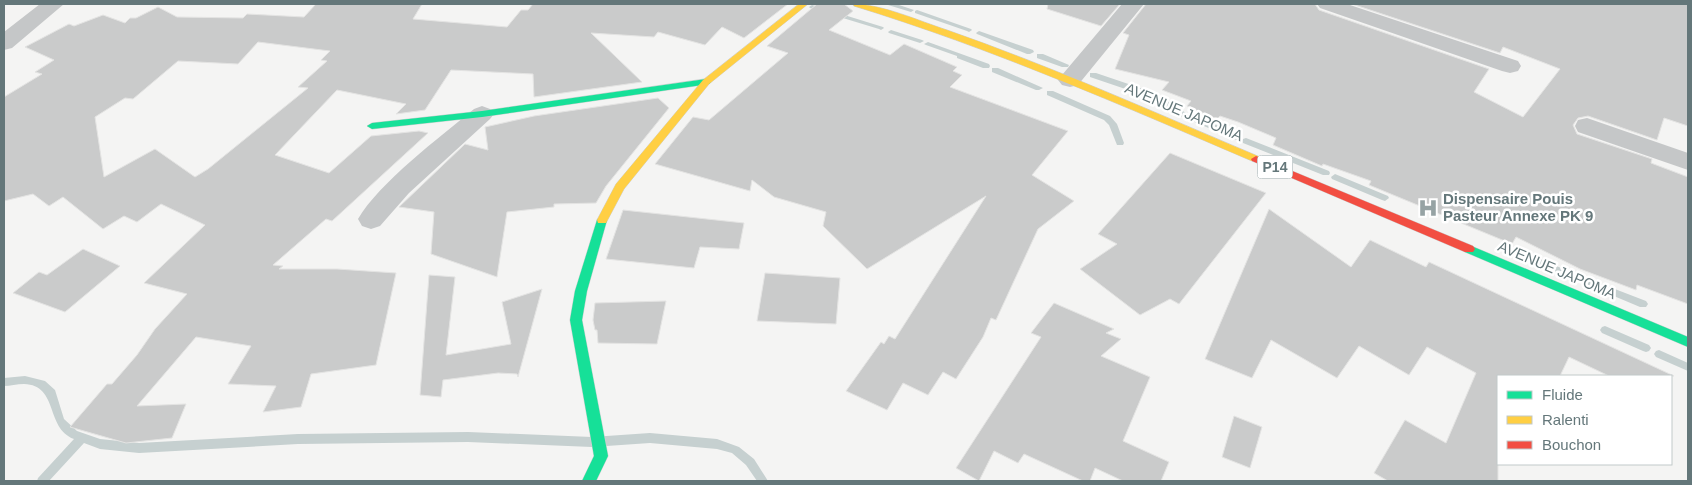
<svg xmlns="http://www.w3.org/2000/svg" width="1692" height="485" font-family="Helvetica,sans-serif">
  <rect width="100%" height="100%" fill="#f4f4f3"/>
  <g fill="none" stroke-linecap="round" stroke-linejoin="round">
    <path fill="#c6d0d0" fill-rule="evenodd" d="M887,4H896L914,10L911,12L888,5Z
      M812,5L883,27L884,28L881,30L879,29L810,8L809,7Z
      M917,10L971,29L972,30L969,32L967,31L915,13V11Z
      M891,30L922,40L924,41L920,43L889,33L888,32Z
      M979,31L1033,50L1034,52L1030,54H1027L977,34L976,33Z
      M928,42L989,64L990,66L989,68H983L957,58V56L926,45L924,44Z
      M1037,54H1043L1069,65L1068,67H1062L1037,58Z
      M992,68H998L1043,88L1039,90H1036L992,72Z
      M1090,73H1096L1155,93L1189,115L1185,117H1182L1149,97L1090,77Z
      M1047,91H1053L1110,116L1117,124L1124,143L1123,145H1117L1109,125L1104,120L1047,95Z
      M1190,116H1196L1240,135L1241,137L1237,140L1234,139L1190,120L1189,118Z
      M1246,138L1329,171L1330,173L1329,175H1323L1243,143L1242,141L1243,139Z
      M1335,174L1388,196L1389,198L1385,201L1382,200L1332,179L1331,177Z
      M1529,254L1568,271L1646,301L1648,304L1646,307H1640L1526,259L1525,257L1526,255Z
      M1605,326L1649,345L1651,348L1649,351L1646,352L1643,351L1602,333L1600,330L1602,327Z
      M1659,350L1688,363V371L1656,357L1654,354L1656,351Z
      M25,376L45,381L55,390L64,419L77,431L100,439L139,443L298,434L468,432L592,437L650,433L717,439L739,447L754,459L768,481H757L746,465L732,453L717,449L650,443L592,447L468,442L298,444L139,453L100,449L84,443L49,481H37L38,478L74,439C45,428 59,385 24,384C17,384 10,386 4,386V378Z"/>
  </g>
  <path fill="#cacbcb" stroke="#e4e4e3" fill-rule="evenodd" d="M316,4H422L413,19L507,27L521,10H528L533,4H788L744,38L722,27L705,45L658,32L654,37L591,33L642,82L534,97L533,74L451,70L425,110L396,114L406,104L337,90L275,155L329,173L371,136L419,131L428,133L332,221L326,219L273,265L283,266L279,269H337L396,273L376,365L311,374L301,407L263,412L276,386L228,384L251,346L196,337L137,406L186,404L172,438L126,443L70,427L107,384H112L137,355L155,329L187,294L144,283L205,225L161,204L137,222L124,216L103,229L63,197L49,206L33,194L4,201V97L42,74L35,72L54,60L25,47L69,24L74,26L103,15L125,23L130,18H136L158,7L177,17L243,18L247,14L304,17ZM258,42L330,51L321,60L327,61L298,87L308,88L208,169L195,177L155,149L104,177L95,117L125,98L133,99L178,61L238,64Z
    M817,4H844L853,11L829,30L890,55L904,44L957,67L953,71L962,75L950,87L1068,131L1032,175L1074,201L1038,229L996,320L991,318L983,337L956,379L943,372L928,395L903,383L887,410L846,391L881,342L884,344L889,336L895,339L986,196L867,269L823,226L826,212L774,197L752,180L750,191L655,164L693,117L709,120L788,53L767,46Z
    M1048,4H1120L1101,26L1047,9Z
    M1146,4H1315L1319,10L1489,69L1474,92L1523,117L1560,69L1503,47L1500,53L1352,4H1688V126L1664,118L1657,140L1588,116L1578,118L1573,125L1577,134L1652,159L1651,163L1688,177V304L1637,285L1636,290L1580,269L1516,237L1512,244L1369,185L1371,181L1323,164L1322,166L1273,145L1276,138L1238,122L1220,116L1217,119L1187,106L1191,101L1162,90L1169,82L1115,69L1129,35L1123,33Z
    M658,98L669,108L606,186L596,203L554,204V207L507,212L497,277L431,254L434,212L399,207L465,144L488,150L485,127L534,116Z
    M1170,153L1266,193L1179,304L1170,299L1140,315L1080,269L1117,244L1098,234Z
    M1269,209L1351,267L1370,240L1426,267L1429,262L1674,376H1609L1569,357L1560,376H1498V481H1388L1374,473L1405,420L1446,443L1476,373L1427,347L1409,375L1359,346L1337,378L1271,340L1252,378L1205,359Z
    M623,210L744,223L739,249L700,247L694,268L606,259Z
    M83,249L120,266L65,312L13,293L39,272L47,275Z
    M765,273L840,278L836,324L757,321Z
    M429,275L455,277L446,355L511,344L502,302L542,289L518,377L517,374L498,373L443,380L441,397L420,395Z
    M666,301L657,344L598,343L597,330H595L593,320L595,303Z
    M1054,303L1114,329L1106,333L1121,339L1101,356L1150,377L1123,441L1169,462L1161,481H1123L1095,468L1090,481H1083L1024,454L1018,463L994,451L979,481L956,468L1041,337L1031,333Z
    M1234,416L1262,427L1250,468L1222,457Z"/>
  <g fill="none" stroke-linecap="round" stroke-linejoin="round">
    <defs>
      <path id="fast" d="M706,79L711,82L709,84L482,117L372,129L367,126L372,123L482,111Z
        M602,216L607,220L587,291L582,320L608,456L596,481H582L594,456L570,320L575,291L597,220Z
        M1469,245L1688,337V347L1465,252L1463,249L1465,246Z"/>
      <path id="slow" d="M799,4H808L709,84L624,189L606,223H598L597,220L616,184L703,80Z
        M853,4C882,4 919,21 947,30C1053,67 1156,113 1260,157L1261,159L1260,161H1252C1121,105 991,48 854,6Z"/>
      <path id="jam" d="M1256,156L1473,246L1475,249L1473,252H1465L1252,161L1251,159Z"/>
    </defs>
    <use href="#fast" stroke="#cfd0d0" stroke-width="1"/>
    <use href="#slow" stroke="#cfd0d0" stroke-width="1"/>
    <use href="#jam" stroke="#cfd0d0" stroke-width="1"/>
    <path fill="#c5c7c8" fill-rule="evenodd" d="M40,4H64L12,48L4,50V32Z
      M1122,4H1144L1078,85L1070,87L1062,85L1058,80L1062,75Z
      M1317,4H1347L1518,61L1521,66L1518,71L1510,73L1502,71L1320,8Z
      M482,106L490,109L494,114L490,119L409,193L380,226L371,229L362,226L358,219C379,183 440,137 474,109Z
      M1587,118L1688,153V170L1578,132L1575,126L1578,120Z"/>
    <use href="#fast" fill="#16e098" fill-rule="evenodd"/>
    <use href="#slow" fill="#ffcf43" fill-rule="evenodd"/>
    <use href="#jam" fill="#f24e42" fill-rule="evenodd"/>
  </g>
  <defs>
    <symbol id="hospital-bare" viewBox="-9 -9 18 18"><path d="M-5-5h3v3.5h4V-5h3V5h-3V1.5h-4V5h-3Z" fill="#96a3a4" stroke="#fff" stroke-width="2.5" paint-order="stroke"/></symbol>
  </defs>
  <g fill-rule="evenodd">
    <use href="#hospital-bare" x="1414" y="194" width="28" height="28"/>
  </g>
  <g text-anchor="middle" stroke-width="5" stroke-linejoin="round" paint-order="stroke">
    <rect fill="#fff" stroke="#92a0a2" stroke-width="1" x="1257.5" y="155.5" width="35" height="23" rx="4"/>
    <g font-size="14" font-weight="bold" fill="#64777a">
      <text x="1275" y="172">P14</text>
    </g>
    <g font-size="15" fill="#64777a" stroke="#fff">
      <text transform="translate(1184 112) rotate(23)" y="5">AVENUE JAPOMA</text>
      <text transform="translate(1557 270) rotate(23)" y="5">AVENUE JAPOMA</text>
    </g>
    <g font-size="15" font-weight="bold" fill="#64777a" stroke="#fff" text-anchor="start">
      <text x="1443" y="204">Dispensaire Pouis<tspan x="1443" dy="17">Pasteur Annexe PK 9</tspan></text>
    </g>
  </g>
  <rect width="1692" height="485" fill="none" stroke="#64777a" stroke-width="10"/>
  <rect x="1497" y="375" width="175" height="90" fill="#ffffff" stroke="#c1c9ca"/>
  <rect x="1507" y="391" width="25" height="8" fill="#16e098" stroke="#c1c9ca"/>
  <text x="1542" y="400" font-size="15" fill="#64777a">Fluide</text>
  <rect x="1507" y="416" width="25" height="8" fill="#ffcf43" stroke="#c1c9ca"/>
  <text x="1542" y="425" font-size="15" fill="#64777a">Ralenti</text>
  <rect x="1507" y="441" width="25" height="8" fill="#f24e42" stroke="#c1c9ca"/>
  <text x="1542" y="450" font-size="15" fill="#64777a">Bouchon</text>
</svg>
